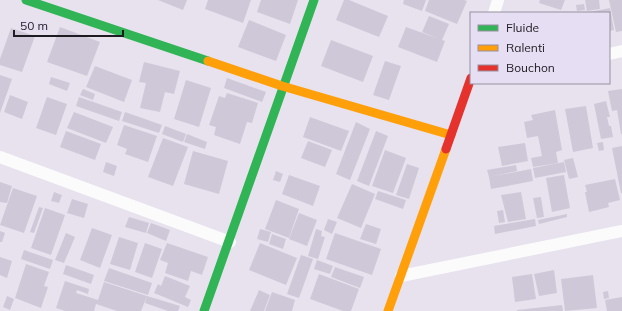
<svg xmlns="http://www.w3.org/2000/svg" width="622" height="311" font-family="Mulish,sans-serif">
  <rect width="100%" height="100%" fill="#e7e2ee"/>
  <path fill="#cfc8d8" d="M158,0H187L183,10Z
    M208,0H251L243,23L205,9Z
    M261,0H298L290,24L257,12Z
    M344,0H349L388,16L379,37L336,20Z
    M404,0H426L422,11L403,4Z
    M429,0H464L467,1L457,24L425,11Z
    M540,0H565L561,10L539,3Z
    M585,0H599L600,9L587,11Z
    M609,0H622V31L616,32Z
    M584,4L585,10L577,11L576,5Z
    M610,8L614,30L609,31V13H585Z
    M429,16L449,24L442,40L422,32Z
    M249,20L286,35L276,61L238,47Z
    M60,27L100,42L87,76L47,62Z
    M406,27L445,41L437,62L398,47Z
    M11,28L35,36L22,72L0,65V59Z
    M331,40L373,56L363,82L321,66Z
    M385,61L401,66L389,100L373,95Z
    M144,62L180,71L174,94L165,92L160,112L140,108L146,83L139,82Z
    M95,66L132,80L124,102L86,87Z
    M0,75L12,79L0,113Z
    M51,77L70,83L67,91L49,84Z
    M227,78L266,92L262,102L224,88Z
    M186,80L211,88L199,127L174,119Z
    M83,89L95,94L93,100L80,95Z
    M622,89V134H621L617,110L612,111L608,91Z
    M227,93L258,103L252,123L247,122L240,144L214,135L216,127L209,125L219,96L225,98Z
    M10,95L28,102L22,119L4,112Z
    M47,97L67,104L56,135L36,128Z
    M79,97L122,112L119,121L76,106Z
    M606,101L610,117H607L609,126H611L613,137L601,139L594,104Z
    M586,106L593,148L573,152L565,109Z
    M555,110L562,150L556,152L558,163L533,167L531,158L542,156L538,136L527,138L524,122L533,120L531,115Z
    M74,112L113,127L106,143L67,128Z
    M125,112L162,125L159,133L122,121Z
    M310,117L349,131L341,151L303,137Z
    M356,122L370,129L350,180L336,174Z
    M124,125L157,136L148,162L125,154L127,149L117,145Z
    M165,126L186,134L183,142L162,134Z
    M66,131L101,144L95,160L60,147Z
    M376,131L388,136L369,186L357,181Z
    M187,134L207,142L205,149L184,142Z
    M163,138L188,147L173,186L148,177Z
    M308,141L332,150L325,167L301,158Z
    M603,142L604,150L599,151L597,143Z
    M525,143L528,161L502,166L498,147Z
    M622,146V193H621L612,148Z
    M385,150L406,158L393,193L372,186Z
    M193,151L228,161L219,194L184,184Z
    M573,158L578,177L569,179L564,160Z
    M106,162L117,166L114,176L103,172Z
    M564,162L566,172L535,178L533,168Z
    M407,164L419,168L409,199L396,195Z
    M516,165L517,171L489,177L487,170Z
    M531,169L533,181L491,189L489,177Z
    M276,171L283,174L280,182L273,180Z
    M289,175L320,186L313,206L282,194Z
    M564,175L570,208L552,212L546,178Z
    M615,179L620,200L608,203L609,207L589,212L585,192H587L585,185Z
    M0,182L12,186L7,203L0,202Z
    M352,184L375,194L361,228L337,218Z
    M13,188L37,196L24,233L0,225Z
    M378,191L406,200L403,209L375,199Z
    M54,192L62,195L59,203L51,201Z
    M521,192L526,219L508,222L501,195Z
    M541,197L544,217L537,218L533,198Z
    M72,199L88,204L84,218L67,213Z
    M276,200L299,209L289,238L265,229Z
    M39,207L43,208L34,233L30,232Z
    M45,208L65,215L51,255L31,248Z
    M503,210L505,222L499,223L497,211Z
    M299,213L317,220L307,246L289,239Z
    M567,214V217L539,224L538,220Z
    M129,217L149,223L146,233L125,227Z
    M328,219L337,222L332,234L324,230Z
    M535,219L536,226L495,234L494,226Z
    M151,223L170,230L166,241L147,233Z
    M366,224L381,229L376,244L360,239Z
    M92,228L112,235L100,268L80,260Z
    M260,229L271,232L268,242L257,239Z
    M316,229L322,231L321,236L325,237L318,259L308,256Z
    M0,231L5,233L2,242H0Z
    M66,233L75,237L64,263L55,260Z
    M335,233L381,249L372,275L326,259Z
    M272,234L286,239L283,249L269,244Z
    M119,237L138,243L130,270L110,264Z
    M145,243L162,249L152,278L135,272Z
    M167,243L208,257L202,275L191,271L188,281L165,273L168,263L160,260Z
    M260,243L297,258L286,285L249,270Z
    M24,250L53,260L50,269L21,259Z
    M301,255L313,259L299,298L287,294Z
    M0,257L12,261L7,278L0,275Z
    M317,260L333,266L330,274L314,269Z
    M26,264L49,272L44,286L48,287L41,308L15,298Z
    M66,265L94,275L91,284L63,274Z
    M335,267L364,277L360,288L331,277Z
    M109,268L152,283L148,295L104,281Z
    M554,270L557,293L539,296L534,274Z
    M319,274L359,289L351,311H343L310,299Z
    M532,274L536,299L515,302L512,277Z
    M593,275L597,308L565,311L561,279Z
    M165,276L190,286L185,297L191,300L188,307L154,293L158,284L161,286Z
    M65,281L89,289L88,294L77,290L76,293L98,300L104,282L147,296L141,311H117L96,304L94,311H65L56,308Z
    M259,290L270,295L264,311H250Z
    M608,291L609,298L604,299L603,292Z
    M272,292L295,300L292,311H265Z
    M7,296L14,299L10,310L3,307Z
    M147,296L180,306L178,311H168L145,303Z
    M622,297V311H607L605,300Z
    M562,305L563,311H517V310Z"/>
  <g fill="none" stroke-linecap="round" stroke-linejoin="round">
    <path stroke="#fbfbfc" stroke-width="12" d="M494,13L498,0
      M609,54L622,51
      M0,157L230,242
      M401,276L622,231"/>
    <path stroke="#30b455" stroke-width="9" d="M26,0L208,61
      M204,311L314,0"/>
    <path stroke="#ff9f0a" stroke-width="9" d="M208,61L282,86L451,135
      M388,311L446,149"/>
    <path stroke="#e5322d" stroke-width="9" d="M446,149L471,78"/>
  </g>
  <rect x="470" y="12" width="140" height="72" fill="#e6def2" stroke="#96909f"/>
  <rect x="478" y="25" width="20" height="6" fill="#30b455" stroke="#96909f"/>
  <text x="506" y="32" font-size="12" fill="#1e1b22">Fluide</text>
  <rect x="478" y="45" width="20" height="6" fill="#ff9f0a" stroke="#96909f"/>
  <text x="506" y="52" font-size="12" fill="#1e1b22">Ralenti</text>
  <rect x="478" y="65" width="20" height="6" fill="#e5322d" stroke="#96909f"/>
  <text x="506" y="72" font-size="12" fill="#1e1b22">Bouchon</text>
  <path d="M14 30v6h109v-6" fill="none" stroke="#1e1b22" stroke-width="2"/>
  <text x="20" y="30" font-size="12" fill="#1e1b22" stroke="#e6def2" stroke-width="3" paint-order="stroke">50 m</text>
</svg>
